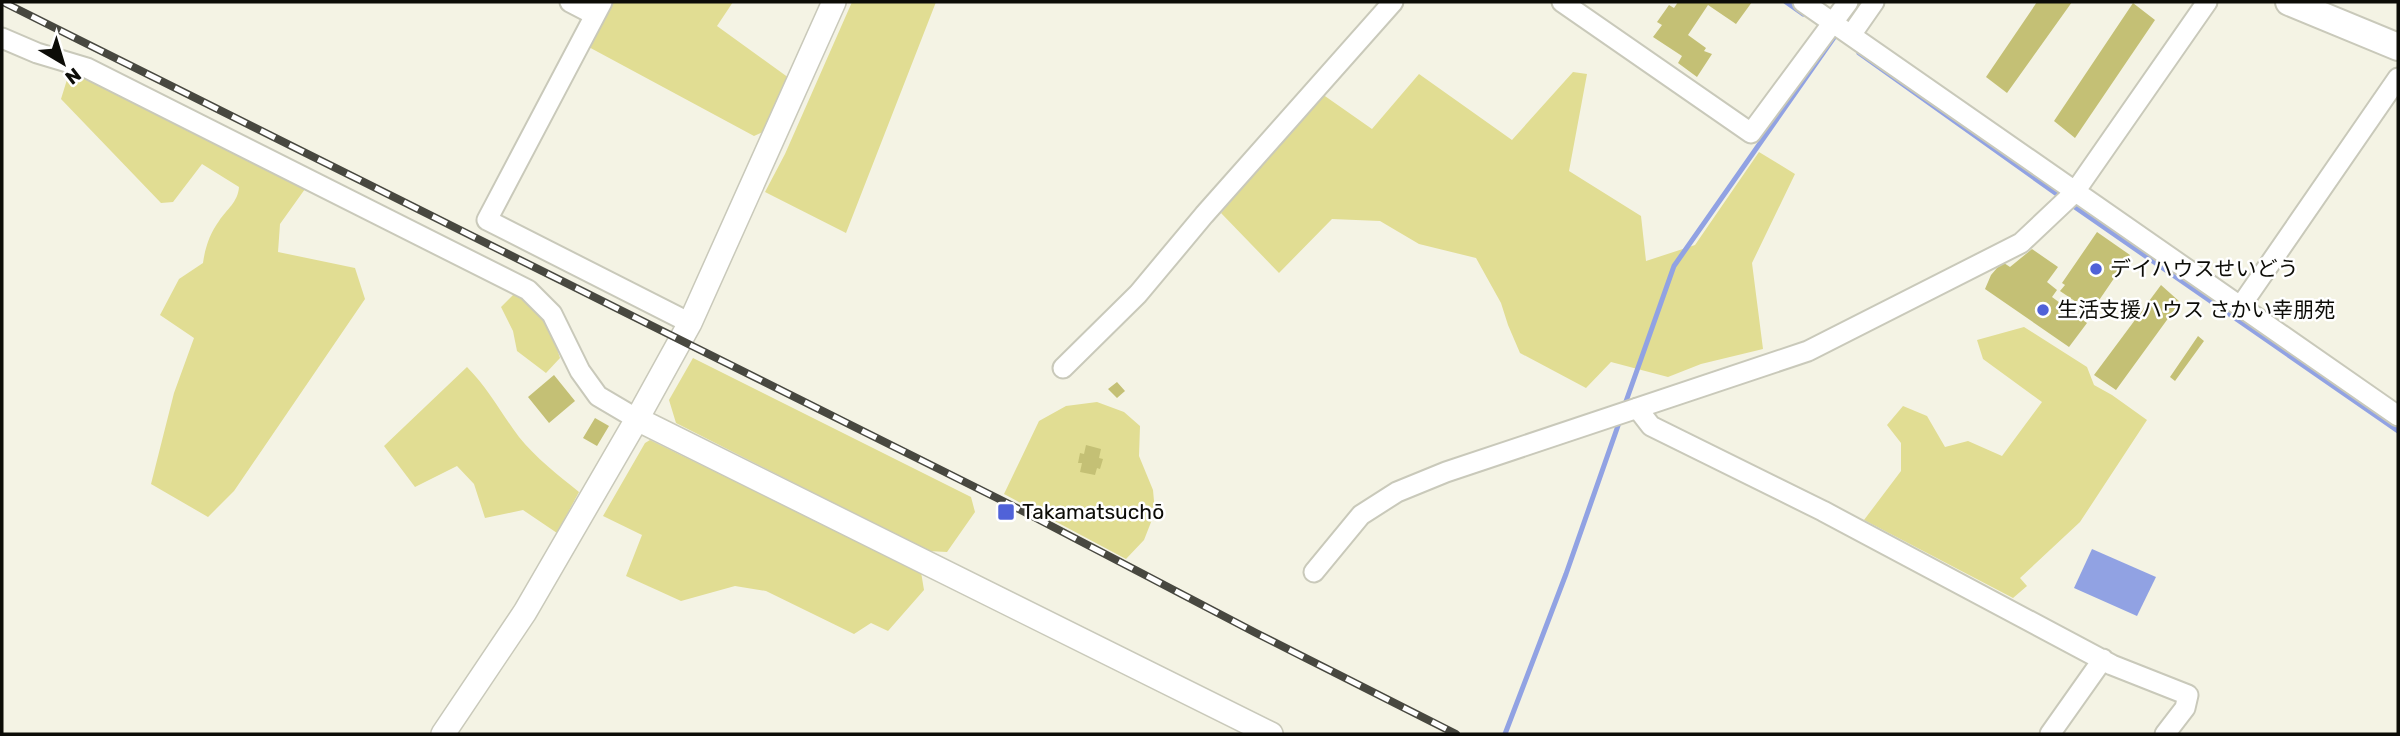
<svg xmlns="http://www.w3.org/2000/svg" width="2400" height="736" font-family="Rubik,'Noto Sans JP',sans-serif">
  <rect width="100%" height="100%" fill="#f4f3e4"/>
  <path fill="#e1dd93" d="M607,2H733L717,26L789,78L765,131L754,136L585,45Z
    M852,2H936L846,233L765,192L785,154Z
    M70,70L255,159L305,189L280,224L278,252L355,268L365,299L234,491L208,517L151,484L174,393L194,338L160,315L179,279L203,263C205,248 210,233 219,221C227,209 238,202 239,187L202,164L173,202L161,203L61,99Z
    M1573,72L1587,74L1569,171L1641,216L1646,261L1695,245L1759,152L1795,174L1752,263L1763,349L1701,364L1668,377L1611,362L1586,388L1520,353L1508,325L1501,303L1476,258L1419,244L1380,221L1332,219L1279,273L1221,213L1322,94L1372,129L1419,74L1512,140Z
    M515,293L546,315L560,358L546,373L517,351L513,331L501,307Z
    M2024,327L2087,367L2094,385L2112,395L2147,420L2080,522L2020,578L2027,586L2013,598L1864,520L1901,471V443L1887,425L1903,406L1927,416L1945,447L1968,441L2002,456L2042,402L1983,359L1977,340Z
    M693,358L971,497L975,512L947,552L928,551L676,423L669,400Z
    M467,367C488,388 501,413 519,437C536,458 558,475 579,492L557,533L523,510L485,518L474,484L457,466L415,487L384,446Z
    M1097,402L1124,412L1140,426L1139,456L1153,490L1155,512L1144,540L1126,559L1004,494L1039,421L1066,406Z
    M650,440L921,572L924,590L888,631L871,623L854,634L766,591L735,586L681,601L626,576L642,535L603,516L645,443Z"/>
  <path fill="#91a2e3" d="M2092,549L2156,577L2137,616L2074,588Z"/>
  <g fill="none" stroke-linecap="round" stroke-linejoin="round">
    <path stroke="#91a2e3" stroke-width="5" d="M1786,2L1803,14
      M1858,7L1861,2
      M1859,53L2061,197
      M2069,203L2398,431
      M1624,407L1674,266L1835,36
      M1505,734L1566,574L1620,420"/>
  </g>
  <path fill="#c4c075" d="M1678,2H1752L1736,24L1708,5L1688,35L1706,48L1704,51L1712,54L1697,77L1678,63L1682,56L1653,37L1662,25L1657,22L1669,5L1674,8Z
    M2037,2H2072L2007,93L1986,77Z
    M2133,3L2155,20L2075,138L2054,121Z
    M2097,232L2130,255L2091,312L2060,291L2065,285L2062,283Z
    M2032,249L2058,267L2047,282L2057,290L2052,297L2087,323L2069,347L1985,289L1991,275L1997,268L2004,263L2010,267Z
    M2161,285L2180,302L2116,390L2094,375Z
    M2198,336L2204,341L2175,381L2170,377Z
    M554,375L575,401L549,423L528,397Z
    M1117,382L1125,391L1117,398L1108,389Z
    M595,418L609,426L597,446L583,438Z
    M1086,445L1101,449L1099,458L1103,459L1100,469L1097,468L1095,475L1080,472L1082,463H1078L1080,453L1084,454Z"/>
  <g fill="none" stroke-linecap="round" stroke-linejoin="round">
    <defs>
      <path id="minor" d="M570,2L595,15
        M602,2L487,220L690,323
        M1562,2L1751,133L1848,2
        M1803,2L2398,416
        M1851,35L1874,2
        M2,38L37,53L87,68L528,290L552,314L580,371L598,396L637,419
        M2240,307L2398,78
        M1063,368L1138,294L1204,215L1393,2
        M1637,408L1651,426L1823,511L2112,665L2188,695L2185,708L2165,734
        M1314,572L1361,515L1397,492L1446,472L1808,351L2021,243L2074,193L2207,2
        M2050,734L2103,659"/>
      <path id="tertiary" d="M637,419L1271,734
        M443,734L525,612L637,419L690,323L834,2"/>
      <path id="secondary" d="M2289,2L2398,47"/>
    </defs>
    <use href="#minor" stroke="#c9c9ba" stroke-width="23"/>
    <use href="#tertiary" stroke="#c9c9ba" stroke-width="26"/>
    <use href="#secondary" stroke="#c9c9ba" stroke-width="30"/>
    <use href="#minor" stroke="#fff" stroke-width="19"/>
    <use href="#tertiary" stroke="#fff" stroke-width="23"/>
    <use href="#secondary" stroke="#fff" stroke-width="26"/>
    <defs>
      <path id="rail" d="M3,2L1011,505L1256,633L1456,734"/>
    </defs>
    <use href="#rail" stroke="#484840" stroke-width="8"/>
    <use href="#rail" stroke="#fff" stroke-width="5" stroke-dasharray="16" stroke-linecap="butt"/>
  </g>
  <g fill="#5062d8" stroke="#fff" stroke-width="2.5">
    <circle cx="2096" cy="269" r="7"/>
    <circle cx="2043" cy="310" r="7"/>
    <rect x="997" y="503" width="18" height="18" rx="3.5"/>
  </g>
  <g text-anchor="middle" stroke-width="5" stroke-linejoin="round" paint-order="stroke">
    <g font-size="21" fill="#0c0c07" stroke="#fff" text-anchor="start">
      <text x="2110" y="276">デイハウスせいどう</text>
      <text x="2057" y="317">生活支援ハウス さかい幸朋苑</text>
      <text x="1022" y="519">Takamatsuchō</text>
    </g>
  </g>
  <rect width="2400" height="736" fill="none" stroke="#0c0c07" stroke-width="7"/>
  <g transform="translate(63 63) rotate(142)" stroke="#ffffff" stroke-width="5" paint-order="stroke">
  <path d="M0-5L12 26L0 18L-12 26Z" fill="#0c0c07"/>
  <text y="-10" font-size="19" font-weight="bold" text-anchor="middle" fill="#0c0c07">N</text>
  </g>
</svg>
